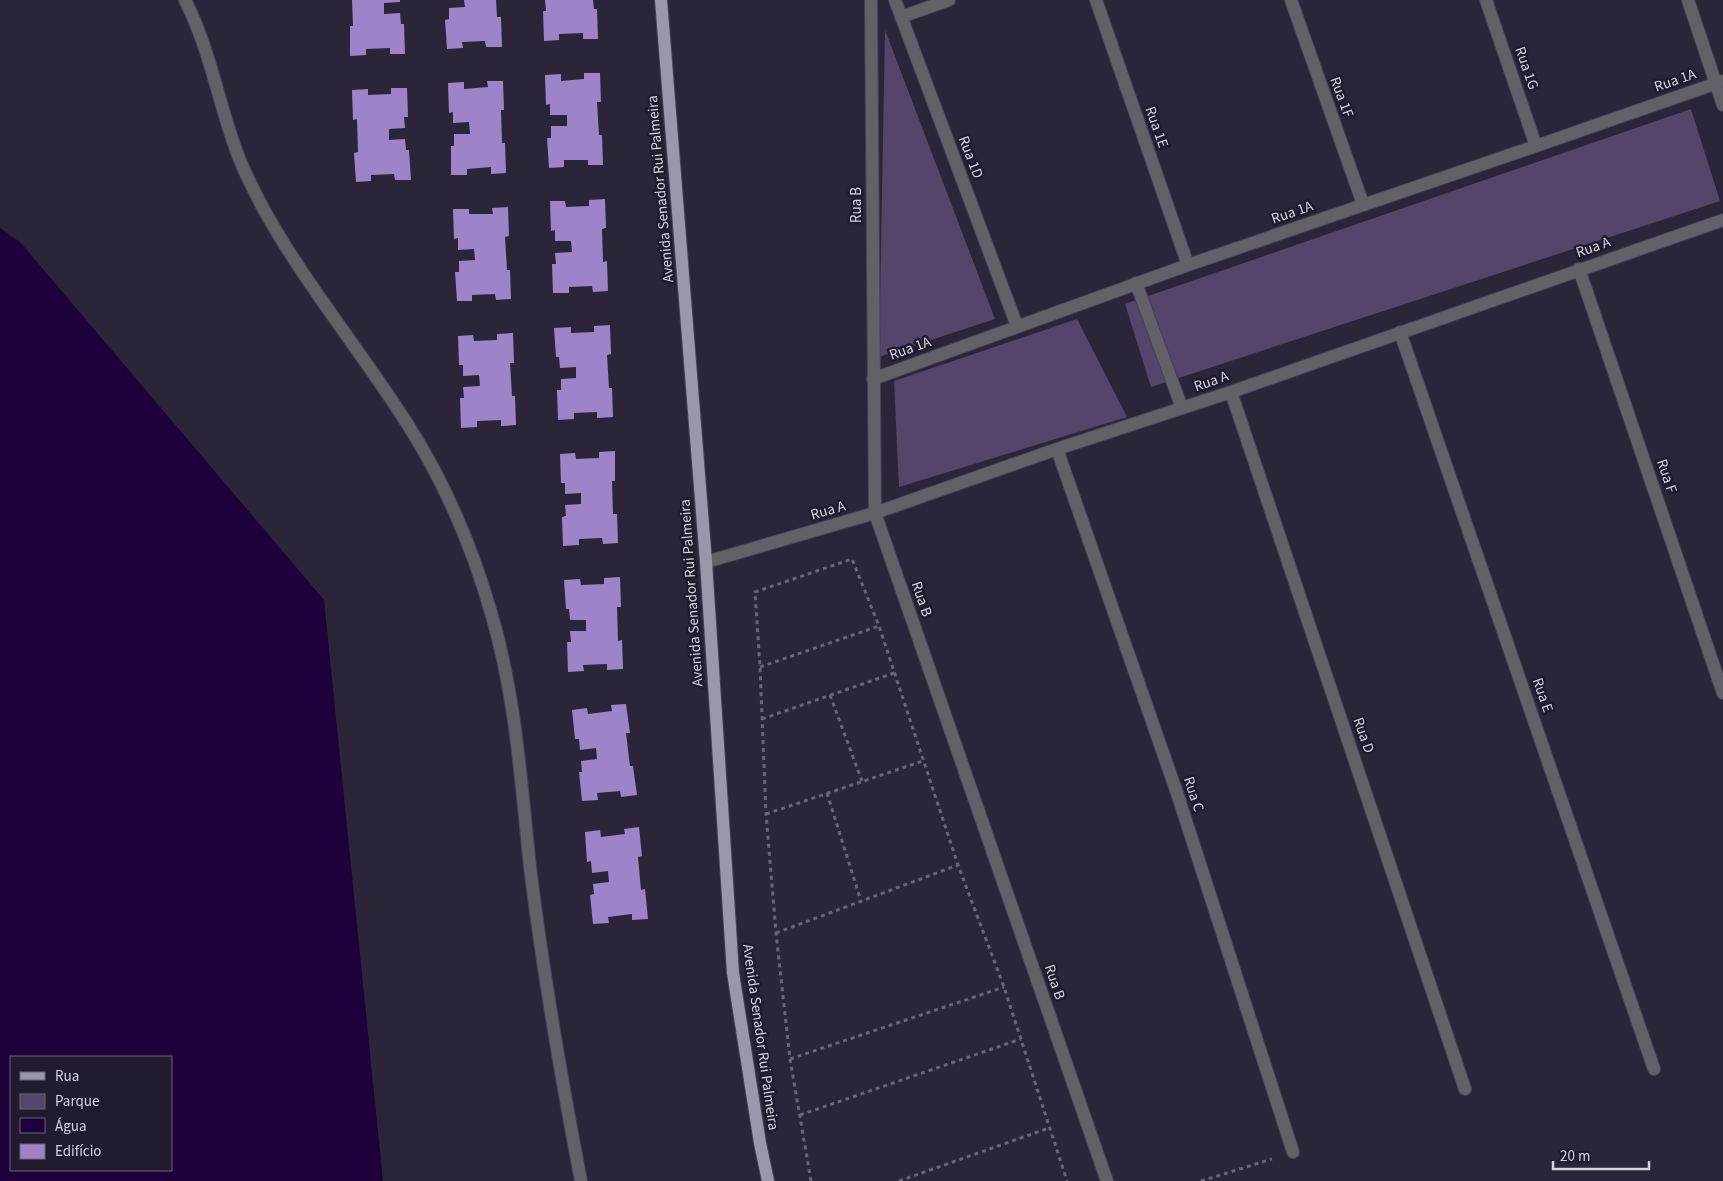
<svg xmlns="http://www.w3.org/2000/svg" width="1723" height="1181" font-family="'Source Sans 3',sans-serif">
  <rect width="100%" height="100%" fill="#2c2539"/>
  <path fill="#54466b" d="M885,30L995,319L879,357Z
    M1691,109L1720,201L1151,387L1125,304Z
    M1077,319L1127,417L899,487L894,381Z"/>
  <path fill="#1e013a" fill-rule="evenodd" d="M0,228L20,242L324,600L383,1181H0ZM11,1057H171V1170H11Z"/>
  <path fill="#9d84c8" d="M352,0H400V2L384,3V14L400,13L401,24H404L405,54H390V48L366,49V55L350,56V26H353Z
    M464,0H496L497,17H501L502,47H486L485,41L462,42L463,48L447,49L445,20L449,19V8L465,7Z
    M545,0H593L594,9H597L598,39H583V33L559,34V40L544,41L543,11H546Z
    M584,73H600L601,102H597L599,135H602L603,165H588V160H564V167L549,168L547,138H551V126H567V115H550V104L546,105L545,75L561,74V81L584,79Z
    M487,81H503L504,110H501L502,143H505L506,173L491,174V167L467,169V175H451V146H454V134H470L469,122L453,123V112L449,113L448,83L464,82V89L488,87Z
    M391,88H407L408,117H404L405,128L389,129V140L405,139L406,150H409L411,180H395L394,174L371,175V181L356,182L354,153L358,152L357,119L353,120L352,90L368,89V95L391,94Z
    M605,199L606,228L602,229L603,262L607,261L608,291L593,292L592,286L569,287V293H553L552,264H556L555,253L572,252L571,241H555V230L551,231L550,201H565L566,207L589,206V200Z
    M508,207L509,236L505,237L507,270H510L511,299L496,300L495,294L472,295V301H457L455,272H459V261L475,260L474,249L458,250V238L454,239L453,209H469V214H493L492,208Z
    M610,325L611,354L607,355L609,388H612L613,417L597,418V412L574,413V419L558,420L557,390H561V379L576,378V367L560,368L559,357H556L554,328L571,327V333L594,332V326Z
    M513,333L514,363H510L512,396H515L516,425L501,426V420L477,421V427L461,428L460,398H464L463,387L480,386L479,375L463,376V365H459L458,336L473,335L474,341L497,340V334Z
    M615,451V481H612L613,514H617L618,543L603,544L602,538L579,539V545L563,546L562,517L566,516L565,505L581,504V493L565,494V483H561L560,454L575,453L576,459L599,458V452Z
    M620,577L621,607H617L618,641L622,640L623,669L607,670V664L583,665L584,671L568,672L567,642H571L570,631H586V620H570L569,609H566L564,580L580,579L581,585L604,584V578Z
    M626,704L630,733H626L630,766H633L637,795L621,797L620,791L597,793L598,800L582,801L579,772H582L581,761L597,759L596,748L580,750L579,739H575L572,710L587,708L588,714L612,711L611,705Z
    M639,827L642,856L638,857L641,890L645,889L648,919L632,920V914L608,917L609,923L593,924L590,895L594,894L593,884L609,882L608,871L592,873L591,861L587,862L585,832L600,830L601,837L625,834L624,829Z"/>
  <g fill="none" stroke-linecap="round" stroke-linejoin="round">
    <defs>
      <path id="service" d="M901,17L949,0"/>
      <path id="minor" d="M185,0C209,47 218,100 236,150C243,170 253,189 263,208C305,284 361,351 408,425C445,483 473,549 492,616C516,698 521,783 530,867C543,972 561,1077 581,1181
        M871,0L875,513L1107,1181
        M895,0L1017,326
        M1096,0L1188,265
        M1291,0L1363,204
        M1486,0L1536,146
        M1688,0L1723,105
        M1579,269L1723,693
        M1136,283L1182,408
        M1400,332L1654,1069
        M873,379L1188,265L1536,146L1723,81
        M1231,392L1465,1089
        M1057,449L1177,793L1293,1152
        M706,562L875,513L1057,449L1231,392L1723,220"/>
      <path id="primary" d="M661,0L706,562L733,973L760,1143L768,1181"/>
    </defs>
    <use href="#service" stroke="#474154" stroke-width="14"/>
    <use href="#minor" stroke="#474154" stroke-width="14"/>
    <use href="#primary" stroke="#474154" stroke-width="14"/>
    <path stroke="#6a6476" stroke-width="3" stroke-dasharray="4 4" stroke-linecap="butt" d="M760,667L879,626
      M830,695L862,781
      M762,719L894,673
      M827,793L861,901
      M766,814L923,761
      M776,933L958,865
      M790,1059L1004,987
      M800,1115L1021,1039
      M811,1181L790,1059L776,933L766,814L760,667L755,592L852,559L879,626L958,865L1004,987L1067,1181
      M899,1181L1049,1128
      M1201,1181L1272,1159"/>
    <use href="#service" stroke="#63606a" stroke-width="12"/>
    <use href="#minor" stroke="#63606a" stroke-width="12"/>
    <use href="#primary" stroke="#9d95ab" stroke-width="12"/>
  </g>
  <g text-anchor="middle" stroke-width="5" stroke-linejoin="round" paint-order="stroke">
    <g font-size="15" fill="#d6d2e0" stroke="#221b2f">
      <text transform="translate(1527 68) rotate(71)" y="5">Rua 1G</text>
      <text transform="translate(1675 80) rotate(-19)" y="5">Rua 1A</text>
      <text transform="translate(1342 97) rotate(70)" y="5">Rua 1F</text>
      <text transform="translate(1157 127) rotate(71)" y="5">Rua 1E</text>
      <text transform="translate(971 157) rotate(69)" y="5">Rua 1D</text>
      <text transform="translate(660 189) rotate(-95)" y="5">Avenida Senador Rui Palmeira</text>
      <text transform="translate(856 205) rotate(-90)" y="5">Rua B</text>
      <text transform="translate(1292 212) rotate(-19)" y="5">Rua 1A</text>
      <text transform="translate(1593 247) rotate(-19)" y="5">Rua A</text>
      <text transform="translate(910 348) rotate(-20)" y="5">Rua 1A</text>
      <text transform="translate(1211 381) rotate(-19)" y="5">Rua A</text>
      <text transform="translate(1667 476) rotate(71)" y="5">Rua F</text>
      <text transform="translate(828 510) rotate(-16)" y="5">Rua A</text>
      <text transform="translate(691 593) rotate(-94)" y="5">Avenida Senador Rui Palmeira</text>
      <text transform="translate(922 599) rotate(71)" y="5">Rua B</text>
      <text transform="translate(1543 695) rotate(71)" y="5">Rua E</text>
      <text transform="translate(1364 735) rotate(71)" y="5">Rua D</text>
      <text transform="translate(1194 794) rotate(72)" y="5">Rua C</text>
      <text transform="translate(1055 982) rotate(71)" y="5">Rua B</text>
      <text transform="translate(761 1037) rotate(82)" y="5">Avenida Senador Rui Palmeira</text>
    </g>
  </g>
  <rect x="10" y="1056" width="162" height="115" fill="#221b2f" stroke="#6a6476"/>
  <rect x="20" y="1072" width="25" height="8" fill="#9d95ab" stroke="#6a6476"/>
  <text x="55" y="1081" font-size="15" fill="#d6d2e0">Rua</text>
  <rect x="20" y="1094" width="25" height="15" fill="#54466b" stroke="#6a6476"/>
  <text x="55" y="1106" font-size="15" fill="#d6d2e0">Parque</text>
  <rect x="20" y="1118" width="25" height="15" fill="#1e013a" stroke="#6a6476"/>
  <text x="55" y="1131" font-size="15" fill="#d6d2e0">Água</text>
  <rect x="20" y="1144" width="25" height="15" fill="#9d84c8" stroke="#6a6476"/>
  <text x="55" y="1156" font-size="15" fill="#d6d2e0">Edifício</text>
  <path d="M1553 1161v8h96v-8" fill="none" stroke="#d6d2e0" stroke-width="2.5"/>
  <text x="1560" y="1161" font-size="15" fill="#d6d2e0" stroke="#221b2f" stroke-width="4" paint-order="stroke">20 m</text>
</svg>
